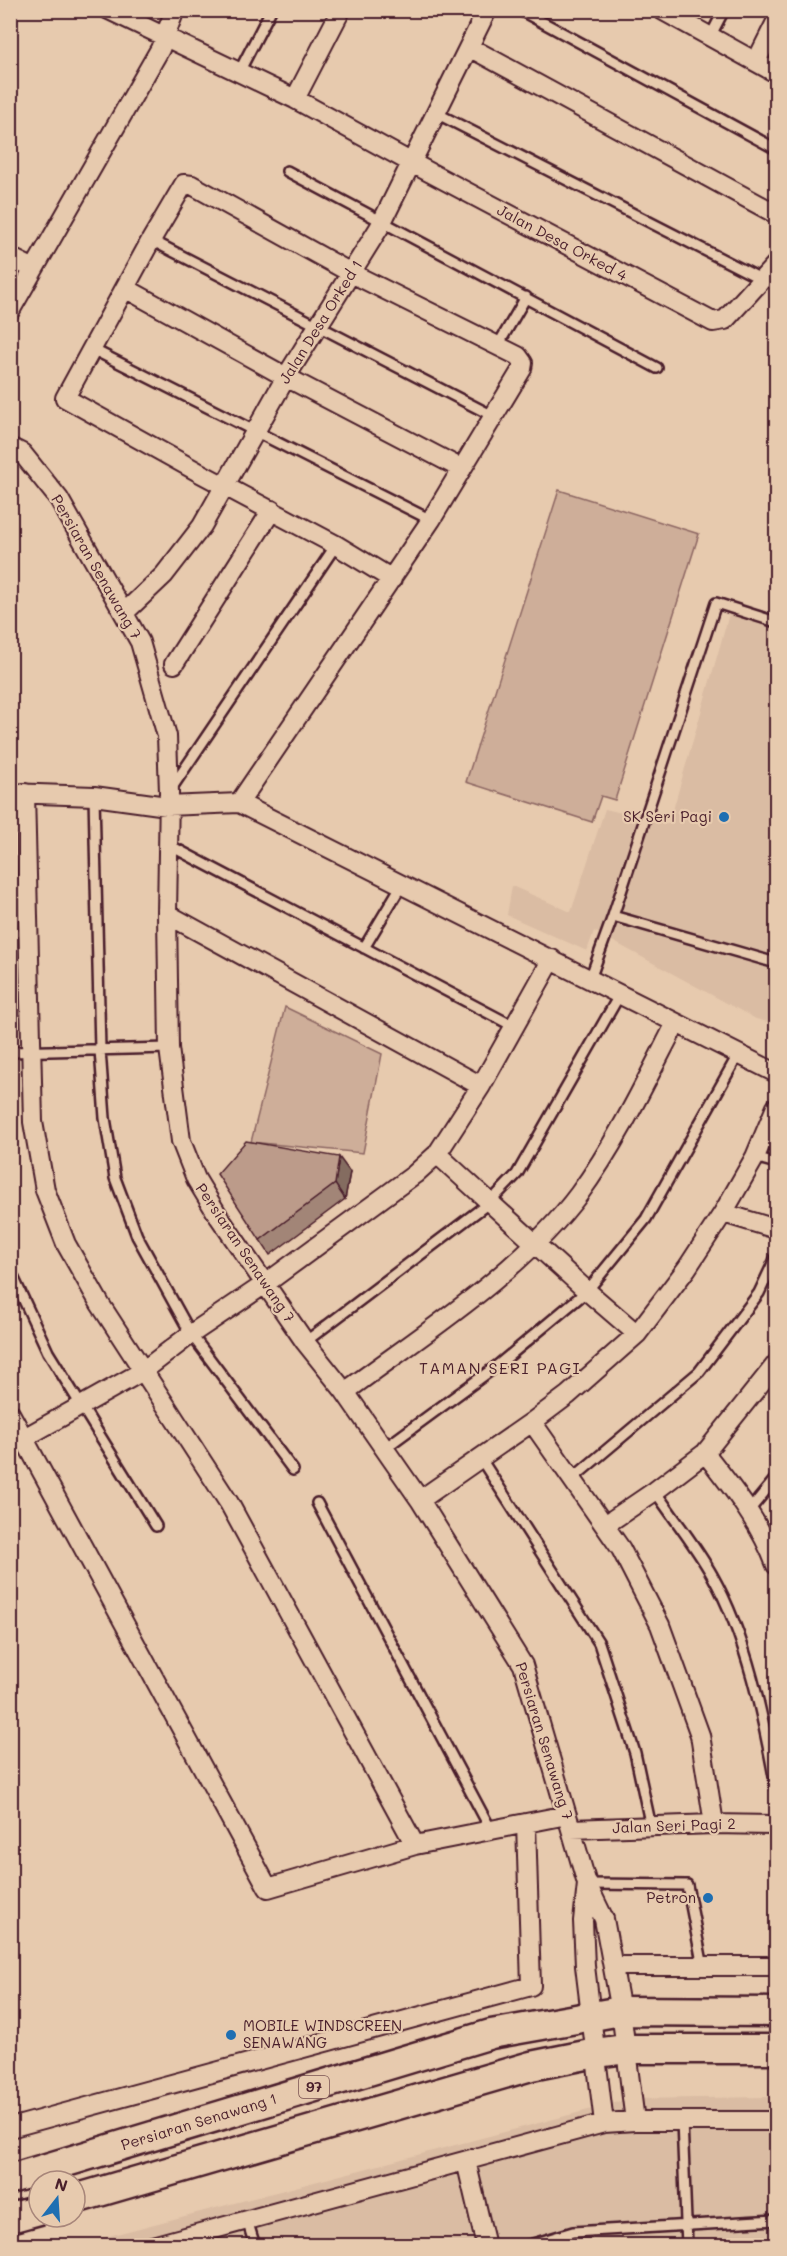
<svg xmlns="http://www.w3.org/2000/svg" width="787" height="2256" font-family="Mali,sans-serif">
  <rect width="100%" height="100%" fill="#e7caae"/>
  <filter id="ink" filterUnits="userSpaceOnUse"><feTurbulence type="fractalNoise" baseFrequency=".0167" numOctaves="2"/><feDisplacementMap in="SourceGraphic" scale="12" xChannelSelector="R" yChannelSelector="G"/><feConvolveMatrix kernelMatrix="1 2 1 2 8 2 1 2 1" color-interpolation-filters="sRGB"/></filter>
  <g filter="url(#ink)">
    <path fill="#dabca3" d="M730,611L776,622V1024L756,1019L594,931L587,951L507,915L512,886L571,912L605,809L669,824Z
      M776,2097V2245L71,2246L630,2099Z"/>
    <path fill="#ceae99" stroke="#8c6662" stroke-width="1.5" d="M559,490L699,534L615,800L601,796L592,822L466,782Z
      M285,1007L382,1054L363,1153L251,1142Z"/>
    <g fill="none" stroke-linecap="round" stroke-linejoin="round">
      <defs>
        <path id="service" d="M520,10L776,149
          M710,37L724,10
          M239,72L271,10
          M436,113L763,280
          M287,171L657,368
          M151,240L493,416
          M497,347L526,297
          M92,349L431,520
          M776,622L716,603L613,916L776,963
          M171,789L336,545
          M94,796L100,1050L105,1118L115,1178L137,1236L191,1334L293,1470
          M167,844L515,1027
          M364,948L401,886
          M590,979L613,916
          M10,1052L169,1048
          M755,1157L776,1163
          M10,1270L48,1352L156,1526
          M305,1342L490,1202L517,1174L620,994
          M385,1448L498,1365L587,1291L646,1219L738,1055
          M481,1459L599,1643L635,1753L651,1827
          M572,1479L699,1372L759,1293L776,1257
          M655,1491C674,1519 696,1546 712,1575C747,1637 763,1717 776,1787
          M317,1503L491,1830
          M748,1512L776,1478
          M587,1884L687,1885L703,1967
          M682,2121L687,2246
          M247,2220L255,2246
          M526,2246L573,2232L776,2220"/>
        <path id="minor" d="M109,10L295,99L412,163L713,322L725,320L776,264
          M662,10L776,73
          M469,47L776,214
          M756,62L776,22
          M295,99L341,10
          M10,257L34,269
          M125,288L286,377L462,469
          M10,311L160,49L175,10
          M10,447L22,453L59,499L140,642L167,736L169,792L167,914L169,1048L181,1141L196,1179L219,1217L305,1342L345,1392L420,1500L523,1665L587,1884L604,1919L621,2011L635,2121
          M124,613L164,575L202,526L286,377L379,228L487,10
          M174,664L272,510
          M10,793L94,796L167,806L239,803L776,1073
          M25,793L33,1122L45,1190L66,1244L100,1304L229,1503L415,1845
          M239,803L431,520L522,369L523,363L518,356L351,273L192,185L184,184L151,240L65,398L200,473L336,545L392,579
          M167,914L481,1086
          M437,1154L587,1291L637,1334
          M723,1213L776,1229
          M345,1392C424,1333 520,1273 579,1194C617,1142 646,1081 676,1023
          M10,1413L268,1888L415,1845L567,1815
          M532,1422L621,1549L660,1625L700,1735L714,1824
          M24,1438L143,1371L191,1334L265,1284L415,1174L437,1154L481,1086L552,959
          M705,1453C732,1487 761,1524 776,1565
          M420,1500L532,1422L568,1395L637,1334L687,1268L723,1213L755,1157L776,1107
          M605,1525L655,1491L705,1453L776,1364
          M571,1829L714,1824L776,1825
          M587,1884L583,1921L585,1966L604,2123
          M614,1966H776
          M10,2128L531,1986L526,1823
          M466,2161L486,2246
          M152,2246L604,2123L635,2121H776"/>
        <path id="primary" d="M10,2179L491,2034L621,2011L776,2012
          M75,2199L531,2066L596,2053L626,2049H776
          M10,2218L39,2210"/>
      </defs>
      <use href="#service" stroke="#4a1f2b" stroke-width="14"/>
      <use href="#minor" stroke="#4a1f2b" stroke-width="22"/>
      <use href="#primary" stroke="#4a1f2b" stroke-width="33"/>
      <use href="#service" stroke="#e7caae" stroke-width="9"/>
      <use href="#minor" stroke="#e7caae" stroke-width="18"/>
      <use href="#primary" stroke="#e7caae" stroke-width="28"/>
    </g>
    <path fill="#a28577" stroke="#4a1f2b" stroke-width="1.5" d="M350,1172L345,1199L270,1255L260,1240Z"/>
    <path fill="#846c61" stroke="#4a1f2b" stroke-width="1.5" d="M339,1157L350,1172L345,1199L335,1184Z"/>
    <path fill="#bc9b8a" stroke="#4a1f2b" stroke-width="1.5" d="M246,1141L339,1157L335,1184L260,1240L217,1174Z"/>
  </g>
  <g fill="#1f6fb2" stroke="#e7caae" stroke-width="2">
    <circle cx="724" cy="817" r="6"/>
    <circle cx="708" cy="1898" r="6"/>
    <circle cx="231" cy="2035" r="6"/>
  </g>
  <g text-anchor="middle" stroke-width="4.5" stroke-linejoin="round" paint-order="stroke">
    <rect fill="#e7caae" stroke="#795252" stroke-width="1.5" x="299" y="2076" width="30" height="22" rx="4.5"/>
    <g font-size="14" font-weight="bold" fill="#4a1f2b">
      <text x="314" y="2092">97</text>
    </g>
    <g font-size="15" fill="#4a1f2b" stroke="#e7caae">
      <text transform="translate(562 243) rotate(28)" y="5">Jalan Desa Orked 4</text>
      <text transform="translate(321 322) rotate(-58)" y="5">Jalan Desa Orked 1</text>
      <text transform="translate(96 567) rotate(60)" y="5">Persiaran Senawang 7</text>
      <text transform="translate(245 1253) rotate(56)" y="5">Persiaran Senawang 7</text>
      <text transform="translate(544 1741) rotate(73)" y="5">Persiaran Senawang 7</text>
      <text transform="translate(674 1826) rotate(-2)" y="5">Jalan Seri Pagi 2</text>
      <text transform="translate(199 2122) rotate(-17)" y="5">Persiaran Senawang 1</text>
    </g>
    <g font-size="15" fill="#4a1f2b" stroke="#e7caae" text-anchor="end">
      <text x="712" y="822">SK Seri Pagi</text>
      <text x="696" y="1903">Petron</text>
      <text x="243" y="2031" text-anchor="start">MOBILE WINDSCREEN<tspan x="243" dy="17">SENAWANG</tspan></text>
    </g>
    <g font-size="16" letter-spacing="1.5" fill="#4a1f2b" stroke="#e7caae">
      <text x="500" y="1374">TAMAN SERI PAGI</text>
    </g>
  </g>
  <rect width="787" height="2256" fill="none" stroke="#e7caae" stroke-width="36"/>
  <rect x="18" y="18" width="751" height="2220" fill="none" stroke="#4a1f2b" stroke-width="2" filter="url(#ink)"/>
  <g transform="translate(57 2199) rotate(17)"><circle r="28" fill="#e7caae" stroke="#a8867a" stroke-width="1.5"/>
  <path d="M0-4.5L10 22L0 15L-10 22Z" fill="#1f6fb2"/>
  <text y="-9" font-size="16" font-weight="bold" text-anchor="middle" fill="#4a1f2b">N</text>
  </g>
</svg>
